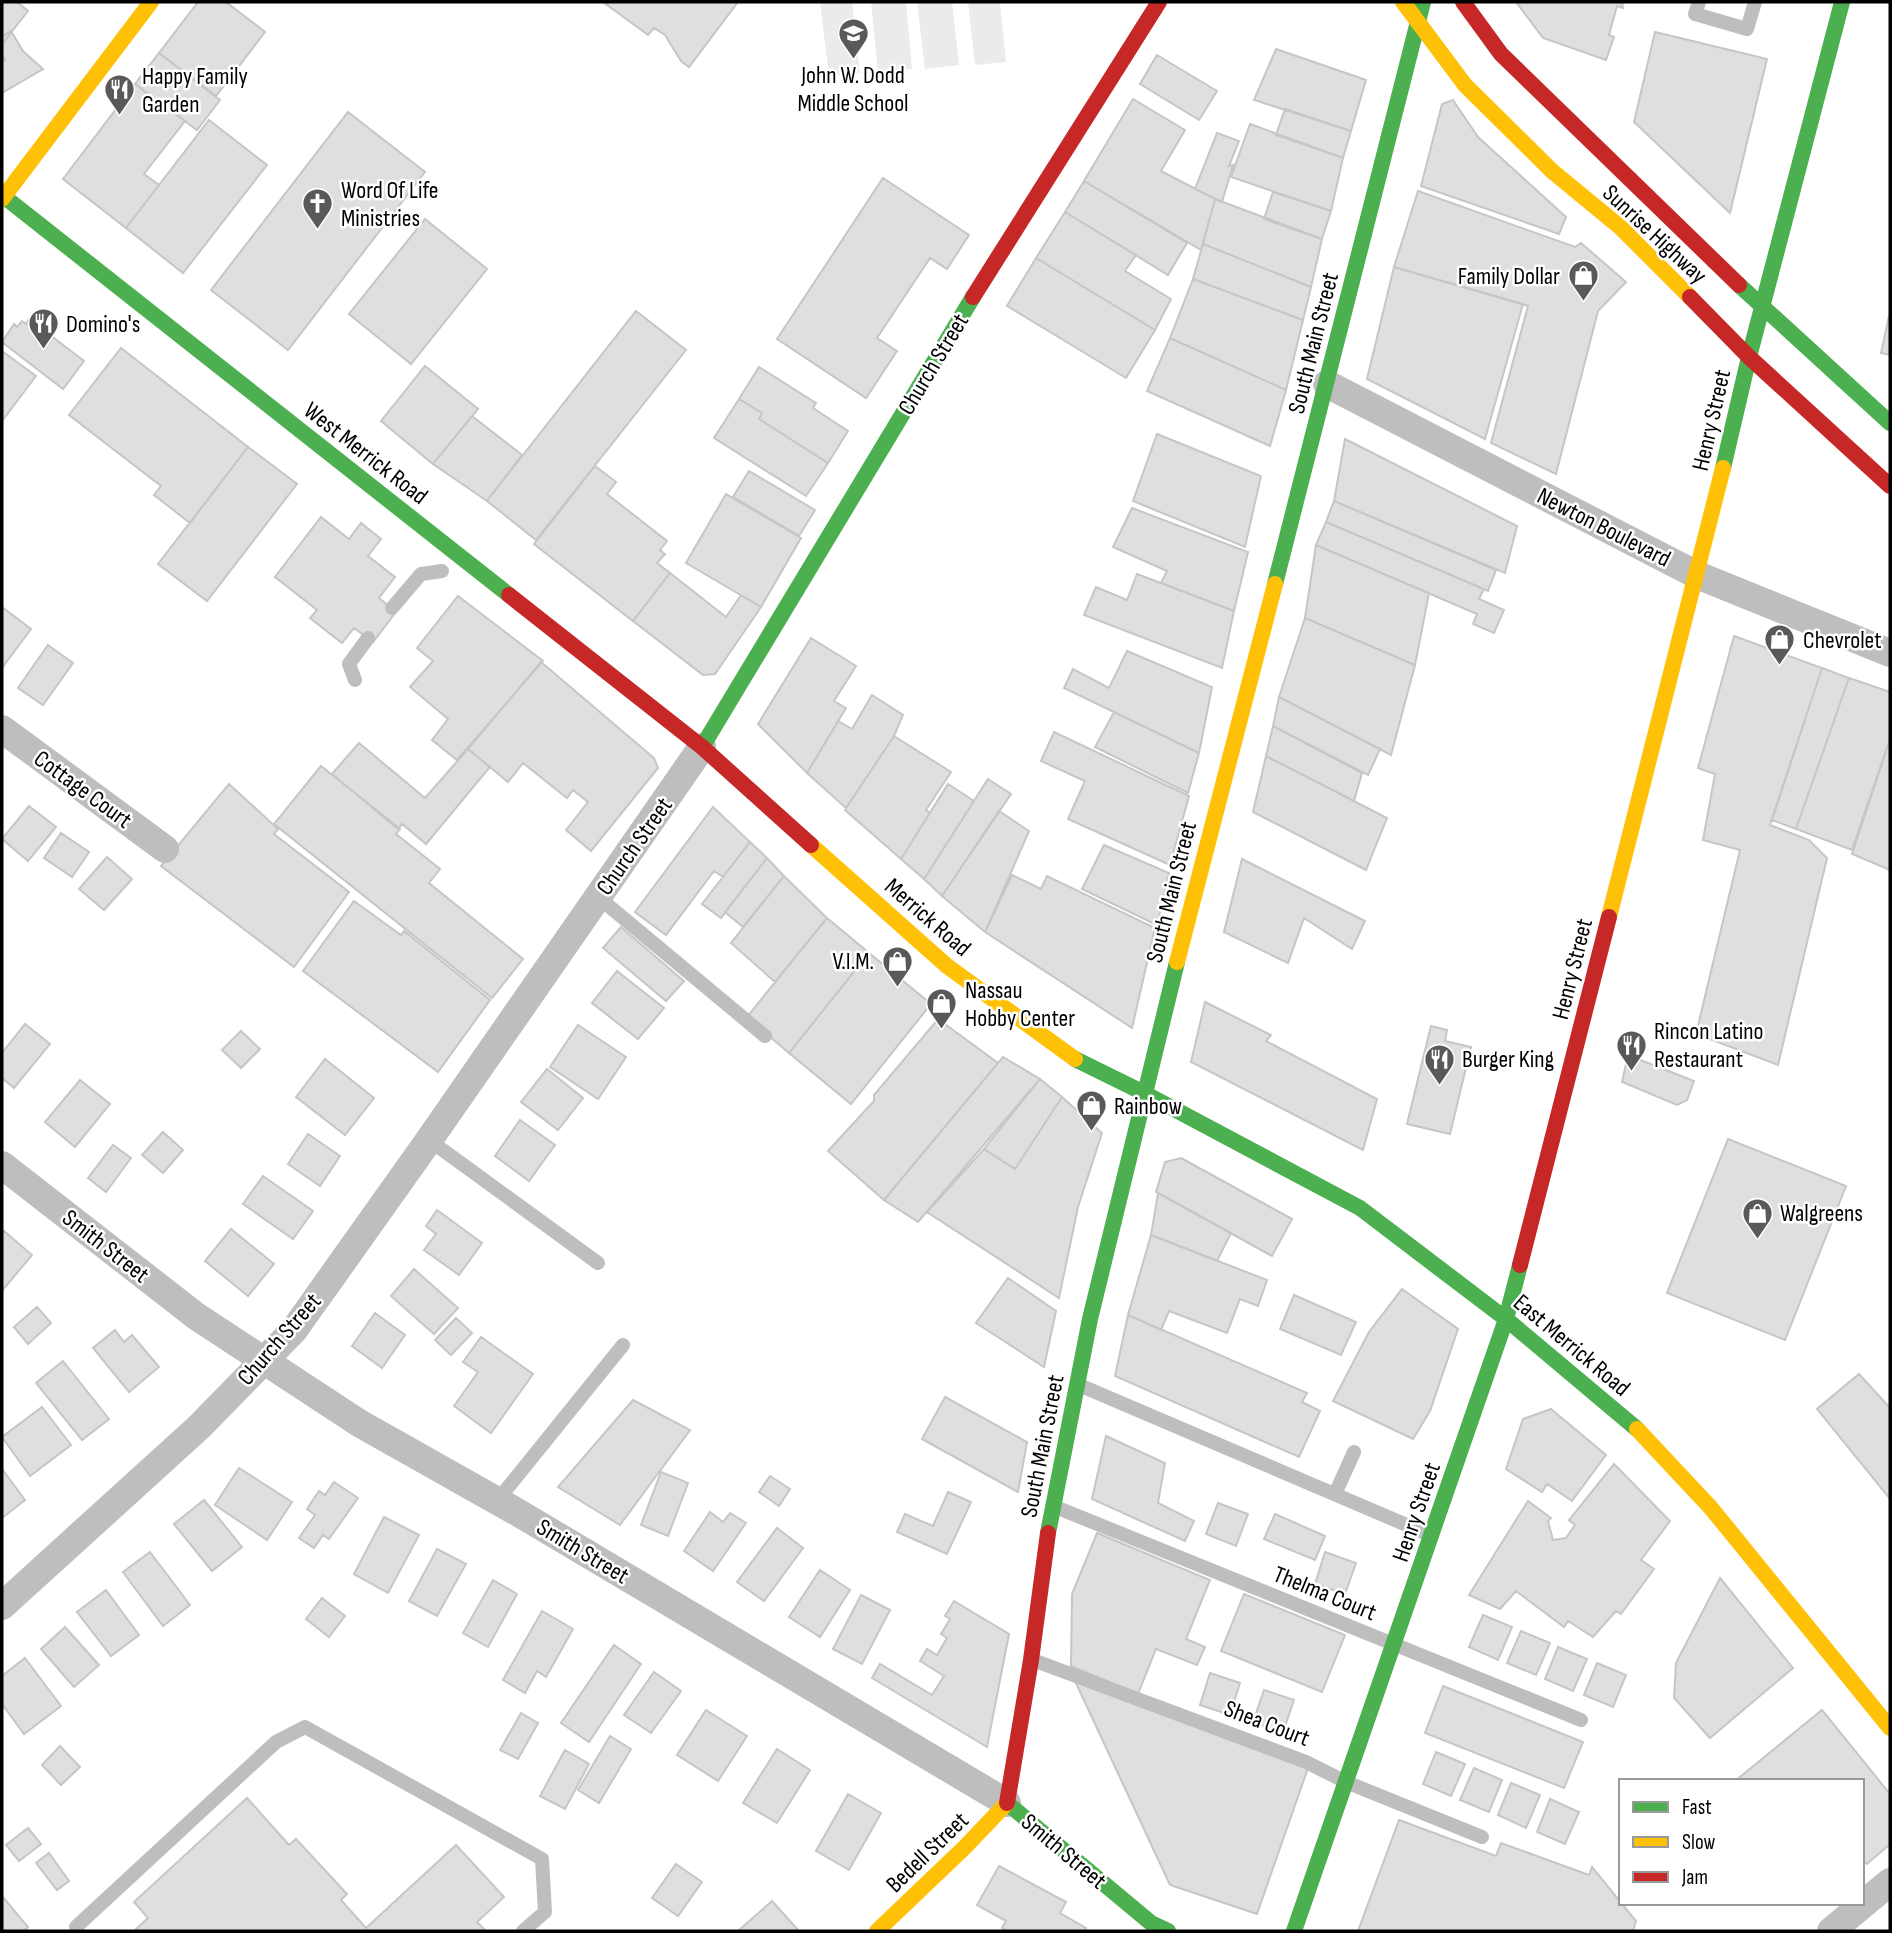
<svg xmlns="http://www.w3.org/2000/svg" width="1892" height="1933" font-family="'Sofia Sans Condensed',sans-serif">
  <rect width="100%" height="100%" fill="#fff"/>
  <path fill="#ebebeb" d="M820,2H852L860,73L829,76Z
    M871,2H906L912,69L878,72Z
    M917,2H952L959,65L925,69Z
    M968,2H1000L1006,62L975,65Z"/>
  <path fill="#dfdfdf" stroke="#c6c6c6" stroke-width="2" d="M2,2H17L28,11L2,44Z
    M198,2H226L265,32L216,96L159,53Z
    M603,2H738L689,67L681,61L665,35L654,28L648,35Z
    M1516,2H1622L1623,8L1617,6L1609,35L1614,37L1606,60L1543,38Z
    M11,31L23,51L43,69L2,93V62L5,60L2,54V37Z
    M1655,32L1767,59L1730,213L1634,122Z
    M1276,49L1366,80L1351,131L1254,100Z
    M159,53L220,100L197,130L135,84Z
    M1157,55L1217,91L1199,120L1140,84Z
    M135,84L185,121L144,174L159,185L126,228L63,179Z
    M1133,99L1185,130L1161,171L1215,199L1201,250L1084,181Z
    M1453,100L1478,137L1566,217L1559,234L1421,186L1442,104Z
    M1285,109L1351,131L1343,158L1276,135Z
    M348,112L425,172L288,350L211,290Z
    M209,120L267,165L183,273L126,228Z
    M1250,124L1343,158L1331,211L1231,177Z
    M1217,133L1239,141L1229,166L1233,165L1222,202L1195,189Z
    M883,178L969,235L947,269L930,258L877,338L897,351L866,398L777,339Z
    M1084,181L1187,243L1168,275L1065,212Z
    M1418,191L1575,247L1581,243L1626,282L1598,311L1556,474L1491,443L1528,306L1394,267Z
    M1273,192L1331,211L1322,239L1264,219Z
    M1215,199L1322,239L1311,287L1203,244Z
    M1065,212L1136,255L1125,271L1171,299L1155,330L1036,258Z
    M425,219L487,269L411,364L349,314Z
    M1203,244L1311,287L1303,320L1193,279Z
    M1036,258L1155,330L1126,378L1007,306Z
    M1394,267L1523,304L1485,439L1367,379Z
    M1193,279L1303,320L1286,390L1170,338Z
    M636,311L686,350L536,540L487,501Z
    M1889,316H1890V355L1881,353Z
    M29,319L84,361L63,389L2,342L14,324L17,327L22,321L26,324Z
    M1170,338L1286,390L1270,446L1147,391Z
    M121,348L248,447L190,523L154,495L161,486L69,415Z
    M2,351L36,376L2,421Z
    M425,366L478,409L433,464L381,421Z
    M759,367L816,403L813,408L848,431L828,463L759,419L762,413L739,399Z
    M739,399L762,413L759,419L828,463L806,496L714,438Z
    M472,416L522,455L487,501L433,464Z
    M1157,434L1261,476L1245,547L1133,501Z
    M1345,439L1517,526L1505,573L1334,501Z
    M248,447L297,484L207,601L158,564Z
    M595,466L616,482L607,494L667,541L660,550L665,554L657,563L670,573L633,621L534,544Z
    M749,471L815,510L799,536L733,497Z
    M726,494L801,538L761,607L686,563Z
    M1334,501L1496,570L1488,591L1326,522Z
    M1132,508L1248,552L1234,611L1161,583L1167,571L1113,547Z
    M321,517L349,539L361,523L381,539L368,556L395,577L379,598L396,612L373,642L354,628L342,643L310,618L317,610L275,577Z
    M1326,522L1484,589L1479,599L1504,610L1494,633L1473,624L1477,614L1316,545Z
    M1316,545L1429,593L1415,665L1305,618Z
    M670,573L726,617L741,595L761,607L715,674L703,675L633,621Z
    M1137,574L1234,611L1222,668L1084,615L1096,587L1127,600Z
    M458,596L543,661L457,760L432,740L448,719L410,687L433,661L417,648Z
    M2,607L31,629L2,668Z
    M1305,618L1415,665L1391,755L1279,697Z
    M1734,636L1822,668L1770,825L1809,840L1827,858L1778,1065L1696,1034L1740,850L1703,840L1715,774L1698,768Z
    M811,638L856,666L834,701L846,708L807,773L758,724Z
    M48,645L73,663L43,705L18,688Z
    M1127,651L1212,687L1199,753L1064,688L1073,669L1109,688Z
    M541,662L654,758L658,768L591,851L566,830L588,802L573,790L567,798L523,763L508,782L468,749Z
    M1822,668L1849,678L1796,829L1772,820Z
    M1849,678L1890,692V739L1852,850L1796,829Z
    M872,695L903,715L894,736L846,808L807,773L838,721L852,729Z
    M1279,697L1380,749L1368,775L1273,726Z
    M1114,712L1199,753L1188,793L1095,747Z
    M1273,726L1362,773L1354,801L1266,756Z
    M1054,732L1189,796L1170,865L1068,819L1085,781L1041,761Z
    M894,736L951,772L926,810L930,813L901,859L845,810Z
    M1890,739V870L1852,854Z
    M359,743L425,798L468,749L490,767L426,844L402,824L398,829L332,774Z
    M1266,756L1387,818L1366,870L1253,812Z
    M321,766L400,829L396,834L440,869L429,883L523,959L492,998L274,824Z
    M988,779L1011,794L942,896L924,879Z
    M229,784L278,829L274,834L349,892L294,967L161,866Z
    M948,784L974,801L924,879L901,859Z
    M29,806L56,827L28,861L2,839Z
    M713,807L750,842L723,877L714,871L666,935L635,912Z
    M999,811L1029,831L985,932L942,896Z
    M61,833L89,852L72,877L44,858Z
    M750,842L767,858L721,918L702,904Z
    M1104,845L1169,873L1157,925L1082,889Z
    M107,857L132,879L104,910L79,889Z
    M767,858L784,876L743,927L725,912Z
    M1242,859L1365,921L1352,949L1304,918L1288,963L1224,932Z
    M1012,875L1041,889L1047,876L1155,928L1132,1028L985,932Z
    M784,876L827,918L775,982L731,943Z
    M354,901L401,935L404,931L490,1000L438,1072L303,971Z
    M827,918L869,953L789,1053L747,1017Z
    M621,927L684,981L666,1001L603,948Z
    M869,953L931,1004L851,1104L789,1053Z
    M617,971L664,1008L638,1039L592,1003Z
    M1205,1002L1271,1035L1266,1041L1377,1099L1363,1150L1191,1062Z
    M938,1019L998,1063L884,1200L828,1151L874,1101V1095Z
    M25,1024L50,1044L14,1088L2,1078V1053Z
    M578,1025L626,1057L598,1099L550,1067Z
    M1431,1026L1447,1030L1445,1041L1471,1047L1450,1134L1407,1124Z
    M241,1031L260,1049L241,1068L222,1050Z
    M1628,1055L1694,1081L1687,1100L1677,1105L1622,1082Z
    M1003,1057L1040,1079L918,1222L884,1200Z
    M325,1059L374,1098L345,1135L296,1097Z
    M547,1069L583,1098L558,1130L521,1102Z
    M1040,1079L1062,1097L1015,1169L984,1149Z
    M80,1080L110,1104L75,1147L45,1122Z
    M1062,1097L1102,1133L1078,1207L1059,1298L927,1212L984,1149L1015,1169Z
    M520,1120L555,1145L529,1181L495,1156Z
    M163,1132L183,1150L163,1173L142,1155Z
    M308,1134L340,1156L320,1186L288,1164Z
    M1728,1139L1846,1186L1785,1340L1667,1293Z
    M113,1145L131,1158L106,1192L88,1178Z
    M1181,1158L1292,1219L1272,1256L1156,1192L1165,1162Z
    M263,1176L313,1211L293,1239L243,1204Z
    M1158,1193L1231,1233L1217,1261L1151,1235Z
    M437,1210L482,1243L459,1275L424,1250L436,1234L426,1226Z
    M231,1229L274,1264L248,1296L205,1261Z
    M4,1231L32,1255L2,1291V1234Z
    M1151,1235L1267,1280L1258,1306L1240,1299L1227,1333L1169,1311L1161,1330L1128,1315Z
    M414,1269L458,1308L434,1334L391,1296Z
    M1008,1278L1056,1311L1044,1367L976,1323Z
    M1402,1289L1458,1329L1430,1411L1413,1439L1333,1401L1369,1332Z
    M1294,1295L1356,1322L1341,1355L1280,1329Z
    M37,1307L51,1323L28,1344L14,1327Z
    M375,1313L405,1335L382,1368L352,1346Z
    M1128,1315L1307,1393L1302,1402L1320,1411L1299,1457L1115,1376Z
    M456,1318L472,1333L451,1355L435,1340Z
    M115,1330L124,1342L132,1335L159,1367L129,1392L93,1348Z
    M481,1337L533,1374L491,1433L454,1406L478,1372L463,1362Z
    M63,1361L109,1419L82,1440L36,1383Z
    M1859,1374L1890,1408V1499L1817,1409Z
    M945,1397L1027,1442L1018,1492L922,1439Z
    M633,1400L690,1430L620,1525L558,1487Z
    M42,1407L71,1445L30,1476L2,1437Z
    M1551,1409L1606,1455L1572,1501L1547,1484L1542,1492L1506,1469L1523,1419Z
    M1106,1436L1165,1463L1158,1503L1194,1521L1185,1541L1092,1499Z
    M1614,1464L1670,1521L1641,1560L1654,1569L1621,1614L1616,1611L1593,1637L1568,1621L1564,1627L1516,1591L1500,1609L1469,1595L1528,1501L1551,1518L1548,1521L1553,1540L1566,1538L1575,1525L1569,1520Z
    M239,1468L292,1502L267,1540L215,1505Z
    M2,1469L25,1500L2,1518Z
    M661,1472L688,1483L668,1536L641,1525Z
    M770,1476L790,1489L779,1506L759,1492Z
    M334,1482L358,1498L329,1539L323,1535L314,1548L299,1538L315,1515L307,1509L319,1491L325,1495Z
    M948,1492L971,1502L947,1554L897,1532L905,1514L933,1526Z
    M204,1500L242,1547L212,1571L174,1524Z
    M1218,1503L1248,1514L1236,1546L1206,1534Z
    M710,1512L723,1522L730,1513L746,1523L713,1571L684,1551Z
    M1275,1514L1325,1536L1315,1560L1264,1539Z
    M384,1517L419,1535L388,1593L354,1574Z
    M777,1528L803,1548L764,1601L737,1582Z
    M1097,1533L1210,1580L1186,1639L1205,1647L1197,1665L1156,1649L1138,1694L1071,1666L1072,1594Z
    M437,1549L466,1564L437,1616L409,1601Z
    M150,1552L190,1605L163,1626L123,1572Z
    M1325,1552L1356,1563L1345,1594L1315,1584Z
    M820,1570L850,1590L820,1637L789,1617Z
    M1720,1578L1793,1668L1710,1738L1674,1698L1676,1663Z
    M493,1580L517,1594L488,1647L463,1633Z
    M106,1590L139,1635L111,1656L77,1612Z
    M1244,1594L1345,1635L1322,1692L1221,1651Z
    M861,1595L890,1610L862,1664L833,1649Z
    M322,1598L345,1616L329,1637L306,1619Z
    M954,1601L1009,1634L987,1747L872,1678L880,1664L932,1695L944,1676L920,1661L927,1649L937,1655L947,1638L941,1634L950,1619L945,1616Z
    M542,1611L573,1629L546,1677L537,1671L525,1693L503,1680Z
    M1483,1615L1512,1627L1498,1660L1469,1647Z
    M65,1627L99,1665L74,1687L41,1649Z
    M1521,1631L1550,1643L1536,1675L1507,1663Z
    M614,1645L641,1664L589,1742L561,1723Z
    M1558,1647L1587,1659L1573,1691L1545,1679Z
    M25,1658L61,1706L24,1734L2,1704V1676Z
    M1597,1663L1626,1675L1613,1707L1584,1695Z
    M654,1672L681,1691L651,1733L624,1715Z
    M1210,1673L1240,1683L1230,1715L1200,1705Z
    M1075,1681L1308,1768L1257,1914L1170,1885Z
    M1443,1686L1583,1742L1564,1788L1425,1733Z
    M1264,1690L1294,1700L1283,1732L1253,1722Z
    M706,1710L747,1736L718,1781L677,1755Z
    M1822,1710L1890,1794V1844L1867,1864L1862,1859V1781H1735Z
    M521,1713L538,1723L518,1759L500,1750Z
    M610,1736L631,1749L599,1803L578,1790Z
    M60,1746L80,1767L61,1785L42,1765Z
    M777,1749L810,1770L777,1823L743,1803Z
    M565,1750L589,1764L565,1809L540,1796Z
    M1436,1752L1465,1764L1451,1796L1423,1784Z
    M1474,1768L1502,1780L1489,1812L1460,1800Z
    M1511,1783L1540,1795L1526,1828L1498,1815Z
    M848,1794L881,1813L849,1870L816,1851Z
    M247,1798L289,1845L296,1839L347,1894L341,1900L366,1928L456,1845L504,1897L477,1922L486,1931H134L148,1918L134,1902Z
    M1550,1799L1579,1812L1565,1844L1537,1832Z
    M1399,1820L1496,1856L1501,1843L1589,1875L1592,1867L1636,1921L1633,1931H1358Z
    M28,1828L41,1844L19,1861L6,1845Z
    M49,1853L69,1881L57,1890L36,1863Z
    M676,1864L702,1882L678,1916L652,1898Z
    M999,1866L1066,1902L1060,1913L1086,1928L1084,1931H1007L1002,1928L1006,1921L977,1905Z
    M2,1896L28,1927L23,1931H2Z
    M772,1901L799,1931H738Z"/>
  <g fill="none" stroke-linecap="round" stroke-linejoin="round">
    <path stroke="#bebebe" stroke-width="14" d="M1699,2L1695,14L1747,29L1755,2
      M392,608L421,574L442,571
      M355,680L349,664L368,638
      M598,897L765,1036
      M429,1140L598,1263
      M1079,1385L1430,1535
      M1335,1494L1354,1452
      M497,1501L623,1345
      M1053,1506L1581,1720
      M1033,1660L1306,1762L1346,1782L1482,1837
      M76,1927L276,1742L305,1727L542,1859L545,1912L523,1931"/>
    <path stroke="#bebebe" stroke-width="28" d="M1327,384L1697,575L1890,653
      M2,729L165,849
      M2,1165L196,1316L359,1423L517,1512L1007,1803
      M2,1606L199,1427L294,1330L429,1140L702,747
      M1831,1931L1890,1882"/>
    <path stroke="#4caf50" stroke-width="16" d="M2,195L509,595
      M1739,285L1890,423
      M1723,468L1749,357L1842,2
      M1275,584L1423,2
      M702,747L973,297
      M1075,1059L1144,1093L1360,1208L1506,1319L1637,1429
      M1048,1533L1090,1319L1177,962
      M1007,1803L1151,1923L1168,1931
      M1294,1931L1506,1319L1520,1265"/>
    <path stroke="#ffc107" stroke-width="16" d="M1403,2L1465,85L1552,171L1620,227L1690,297
      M2,199L151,2
      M811,845L947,966L1075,1059
      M1609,917L1723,468
      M1177,962L1275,584
      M1637,1429L1711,1508L1890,1728
      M877,1931L964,1848L1007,1803"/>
    <path stroke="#c62828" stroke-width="16" d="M1463,2L1501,54L1739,285
      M973,297L1159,2
      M1690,297L1749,357L1890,486
      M509,595L702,747L811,845
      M1520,1265L1609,917
      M1007,1803L1031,1660L1048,1533"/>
  </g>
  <defs>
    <symbol id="school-pin" viewBox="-11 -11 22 30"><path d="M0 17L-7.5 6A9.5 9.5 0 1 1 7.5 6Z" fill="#595959" stroke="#fff"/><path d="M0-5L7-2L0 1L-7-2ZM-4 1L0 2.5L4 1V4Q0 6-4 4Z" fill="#fff"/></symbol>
    <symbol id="restaurant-pin" viewBox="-11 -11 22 30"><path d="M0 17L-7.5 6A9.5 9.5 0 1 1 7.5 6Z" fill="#595959" stroke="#fff"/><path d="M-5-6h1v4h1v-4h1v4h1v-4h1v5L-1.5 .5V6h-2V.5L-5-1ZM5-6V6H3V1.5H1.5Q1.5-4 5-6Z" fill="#fff"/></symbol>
    <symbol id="church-pin" viewBox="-11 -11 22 30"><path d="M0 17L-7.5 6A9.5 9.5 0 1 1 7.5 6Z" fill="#595959" stroke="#fff"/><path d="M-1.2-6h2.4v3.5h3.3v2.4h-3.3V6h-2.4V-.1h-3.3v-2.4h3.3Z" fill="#fff"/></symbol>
    <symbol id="shop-pin" viewBox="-11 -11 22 30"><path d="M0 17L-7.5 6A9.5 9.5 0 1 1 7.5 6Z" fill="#595959" stroke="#fff"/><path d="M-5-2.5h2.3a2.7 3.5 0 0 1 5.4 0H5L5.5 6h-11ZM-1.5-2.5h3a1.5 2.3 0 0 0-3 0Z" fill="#fff"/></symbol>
  </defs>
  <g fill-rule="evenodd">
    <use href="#school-pin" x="836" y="16" width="35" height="47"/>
    <use href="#restaurant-pin" x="102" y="72" width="35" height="47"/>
    <use href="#church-pin" x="300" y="186" width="35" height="47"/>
    <use href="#shop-pin" x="1566" y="258" width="35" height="47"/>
    <use href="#restaurant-pin" x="26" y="306" width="35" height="47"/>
    <use href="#shop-pin" x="1762" y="622" width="35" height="47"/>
    <use href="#shop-pin" x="880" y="944" width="35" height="47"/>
    <use href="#shop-pin" x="924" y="986" width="35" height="47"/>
    <use href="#restaurant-pin" x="1614" y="1028" width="35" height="47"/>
    <use href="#restaurant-pin" x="1422" y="1042" width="35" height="47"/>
    <use href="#shop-pin" x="1074" y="1088" width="35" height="47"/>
    <use href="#shop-pin" x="1740" y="1196" width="35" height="47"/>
  </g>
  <g text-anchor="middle" stroke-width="5" stroke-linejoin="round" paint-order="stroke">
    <g font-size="24" fill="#000" stroke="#fff" text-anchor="start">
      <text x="853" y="83" text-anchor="middle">John W. Dodd<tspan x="853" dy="28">Middle School</tspan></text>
      <text x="142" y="84">Happy Family<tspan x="142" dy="28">Garden</tspan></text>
      <text x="341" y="198">Word Of Life<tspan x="341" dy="28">Ministries</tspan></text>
      <text x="1560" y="284" text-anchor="end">Family Dollar</text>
      <text x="66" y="332">Domino's</text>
      <text x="1803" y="648">Chevrolet</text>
      <text x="874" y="969" text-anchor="end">V.I.M.</text>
      <text x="965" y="998">Nassau<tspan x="965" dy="28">Hobby Center</tspan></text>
      <text x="1654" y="1039">Rincon Latino<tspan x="1654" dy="28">Restaurant</tspan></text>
      <text x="1462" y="1067">Burger King</text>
      <text x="1114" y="1114">Rainbow</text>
      <text x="1780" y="1221">Walgreens</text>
    </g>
    <g font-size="24" fill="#000" stroke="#fff">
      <text transform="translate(1655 234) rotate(43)" y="8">Sunrise Highway</text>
      <text transform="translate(1313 343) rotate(-76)" y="8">South Main Street</text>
      <text transform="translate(933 364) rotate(-59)" y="8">Church Street</text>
      <text transform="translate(1711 420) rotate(-77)" y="8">Henry Street</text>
      <text transform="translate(366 453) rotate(38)" y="8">West Merrick Road</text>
      <text transform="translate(1604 527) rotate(27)" y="8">Newton Boulevard</text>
      <text transform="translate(83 789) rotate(36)" y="8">Cottage Court</text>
      <text transform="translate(634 846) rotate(-55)" y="8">Church Street</text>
      <text transform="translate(1171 892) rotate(-76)" y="8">South Main Street</text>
      <text transform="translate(928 917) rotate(41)" y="8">Merrick Road</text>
      <text transform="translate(1572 969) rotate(-76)" y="8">Henry Street</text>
      <text transform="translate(106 1246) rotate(38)" y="8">Smith Street</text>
      <text transform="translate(279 1339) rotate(-49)" y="8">Church Street</text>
      <text transform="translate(1572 1345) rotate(40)" y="8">East Merrick Road</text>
      <text transform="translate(1042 1446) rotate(-79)" y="8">South Main Street</text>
      <text transform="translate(1416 1512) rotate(-71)" y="8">Henry Street</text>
      <text transform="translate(583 1551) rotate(31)" y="8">Smith Street</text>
      <text transform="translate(1325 1593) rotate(22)" y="8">Thelma Court</text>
      <text transform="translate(1267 1723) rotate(21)" y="8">Shea Court</text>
      <text transform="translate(1064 1851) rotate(40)" y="8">Smith Street</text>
      <text transform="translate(927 1852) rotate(-44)" y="8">Bedell Street</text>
    </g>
  </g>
  <rect width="1892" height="1933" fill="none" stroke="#000000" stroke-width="7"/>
  <rect x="1619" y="1779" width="245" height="126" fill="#ffffff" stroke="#999999" stroke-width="2"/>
  <rect x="1633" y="1802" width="35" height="10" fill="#4caf50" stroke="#999999" stroke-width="2"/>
  <text x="1682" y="1814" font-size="21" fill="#000000">Fast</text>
  <rect x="1633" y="1837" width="35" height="10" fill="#ffc107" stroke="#999999" stroke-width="2"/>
  <text x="1682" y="1849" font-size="21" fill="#000000">Slow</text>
  <rect x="1633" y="1872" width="35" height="10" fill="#c62828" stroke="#999999" stroke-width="2"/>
  <text x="1682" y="1884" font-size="21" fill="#000000">Jam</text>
</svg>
